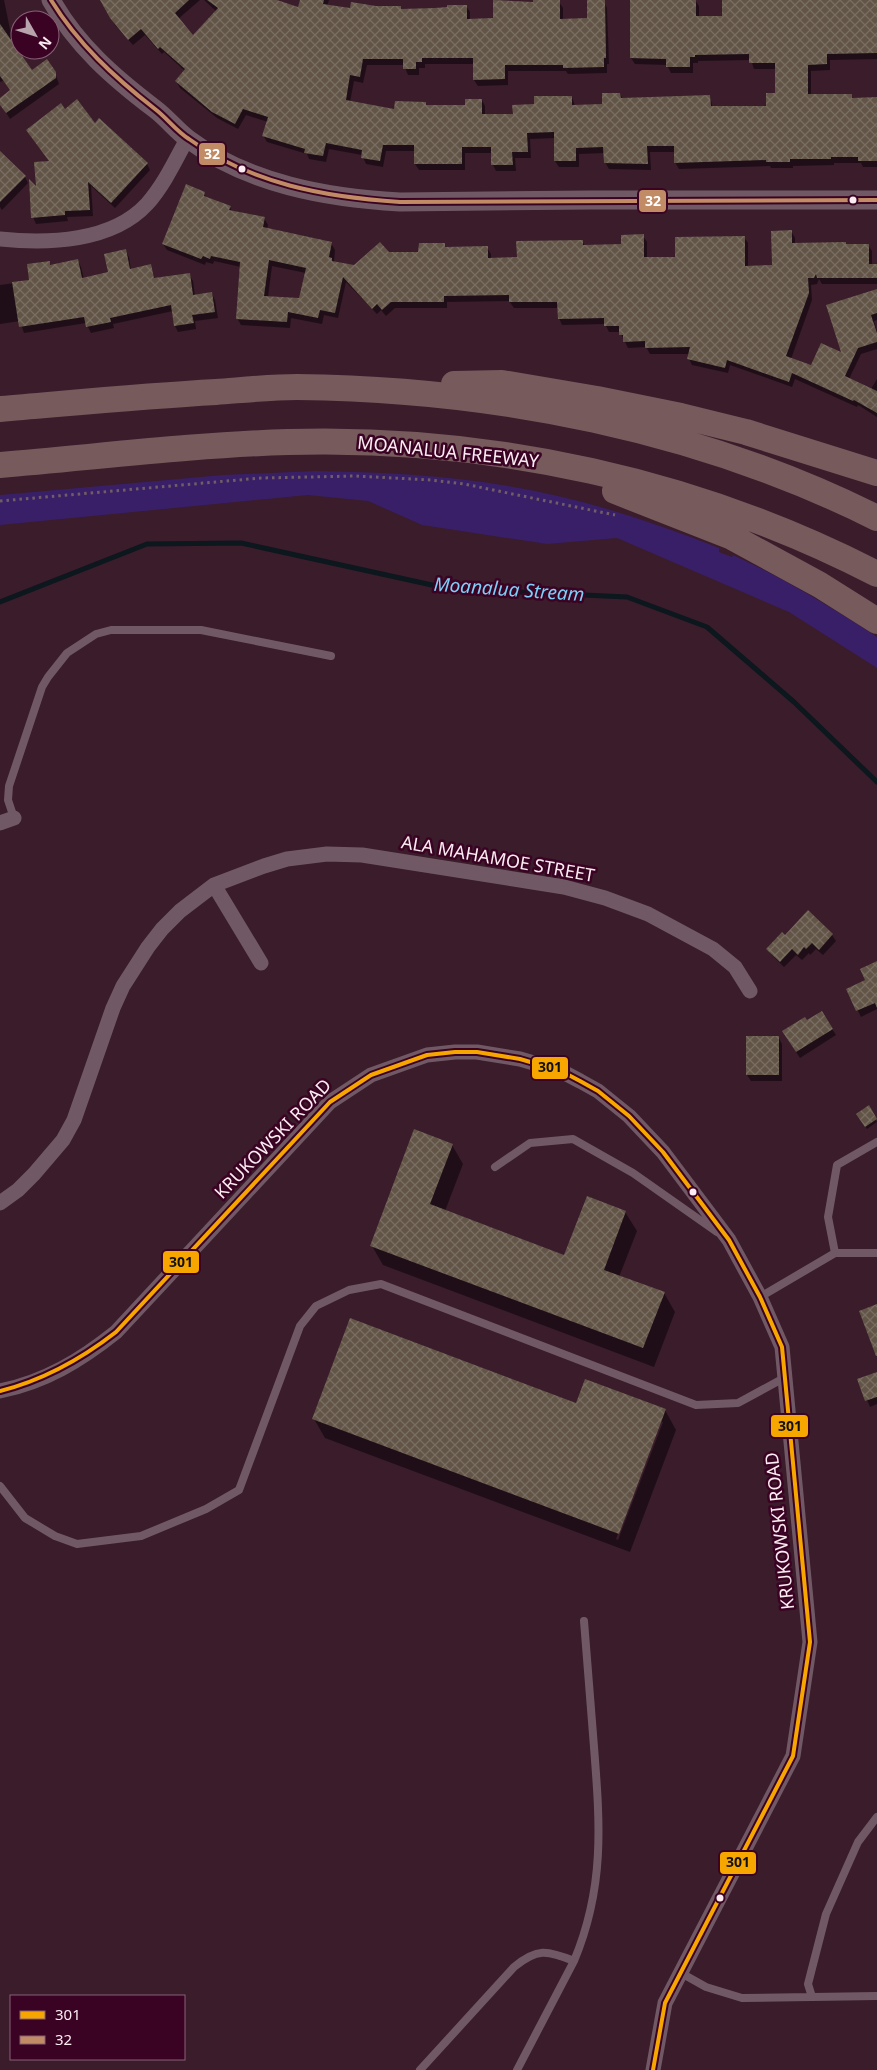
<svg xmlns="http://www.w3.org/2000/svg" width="877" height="2070" font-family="'Noto Sans',sans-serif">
  <defs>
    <pattern id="building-cross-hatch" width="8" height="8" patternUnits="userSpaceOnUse" patternTransform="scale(1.25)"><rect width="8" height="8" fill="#625547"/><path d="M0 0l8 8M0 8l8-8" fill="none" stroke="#796e62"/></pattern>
  </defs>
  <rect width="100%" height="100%" fill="#3a1c2b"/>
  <path fill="#391f67" d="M315,471C379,472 445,475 508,486C581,498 651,521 719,548V552L732,557L733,555C783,578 831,607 877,637V668L789,612L617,538L547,544L422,525L368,501L308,495L0,525V495L223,475Z"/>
  <path fill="#0007" fill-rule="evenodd" d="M0,0H4L13,44L30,70L0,82Z
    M102,0H200L178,19L193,37L217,12L204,0H273L299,8L301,0H329L327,6L351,10H402L466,6L470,12V20L494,19L534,3L559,2L563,8V21L588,20L604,1L607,8L609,64H607V73L568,74L566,71H508V85L478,86L474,80V64H425V68H419V75H408L404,65H367L363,83L354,81L350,102L396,111L425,103L427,107H466L482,100L485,106V115H514L535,106L572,97L575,106H603L620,94L623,99L710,97L713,108L767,107L776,94V69H754L751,60L698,61V63H693V73H671L667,65L635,64L631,58L695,0L699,6V17H723L877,0V59L830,60V70L811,71V95H851L853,99H877V167H863L861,163H834V165L793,166V168H771L770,166L679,169L675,162V152H650L651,170L609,169L605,162V153L579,154V167H559L555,161V138L530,139L531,158H515L516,171H496L493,165L492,153H465V170H419L415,164L416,151H386L383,167L366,164L362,155L329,149L326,162L309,159L307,154L267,142L263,135L268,122L246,115L238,129L217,118L180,88L176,81L185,71L164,52L162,54L145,35L133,45L115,25Z
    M55,73L59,84L10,119L0,103Z
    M64,110L95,125L147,164L150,170L115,208L91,186L93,216L67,217L68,221L36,224L33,217L38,190L50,162Z
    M0,153L25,177L28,183L2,210L0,207Z
    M204,193L207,199L230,207L232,212L264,218L268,225L267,229L331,243L335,250L334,262L354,267L388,253H420L444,245L446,248H487L491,254V259H518L582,241L585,246L622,245L643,236L647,242V258H677L744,237L748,243V267L773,266L791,231L795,238V244L868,245L872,251V265H877V284H822L819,279L817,284L811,285L812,300L791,359L811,366L843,354L877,290V320L874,321L877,331V349L861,354L849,379L871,389L877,379V417L858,405L857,407L795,379L792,387L730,365L728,373L692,365L689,359L690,354H650L646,347L628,348L620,332H609L605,324L562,325L559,318V308H514L509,301L447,302V308H395L386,316L381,310L377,314L346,282L338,318L324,315L322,324L291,318L290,328L241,325L237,318L241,267L214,261L213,264L206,262L205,265L167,250L163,244ZM272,266L306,273L300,300L268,297Z
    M125,250L129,257L131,270L150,266L155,279L189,275L193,281L195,296L212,294L215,300L218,318L195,321L196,329L178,332L175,326L173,311L113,324L114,328L91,333L86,323L24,333L20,321L0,324V285L30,281L49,262L51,266L78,261L81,267L84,279L110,273Z
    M808,912L832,935L836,941L823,955L816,949L810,955L809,953L802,960L796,955L784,967L772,955L768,949L785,936Z
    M877,962V1009L861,1017L848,990L866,981Z
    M822,1013L836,1035L800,1058L787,1038Z
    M748,1038H779L782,1044V1081H751L747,1075Z
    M868,1107L877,1122L867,1129L857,1114Z
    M452,1145L463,1164L445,1211L565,1256L625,1212L637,1231L619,1277L664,1293L675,1312L654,1367L383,1265L372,1246Z
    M877,1373V1404L870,1407L859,1380Z
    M577,1404L665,1410L676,1430L630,1552L325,1438L314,1419ZM660,1422H663L618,1540L616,1539Z"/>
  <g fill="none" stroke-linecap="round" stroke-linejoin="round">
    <path stroke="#0c171e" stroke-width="5" d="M0,602L147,544L241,543L450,589L627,597L707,627L794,702L877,782"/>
  </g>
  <path fill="url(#building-cross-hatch)" fill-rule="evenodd" d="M100,0H189L175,13L193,35L218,8L207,0H277L298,7L300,0H324L323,4L350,8L351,2L376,6H401V9L434,8L447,7V5H467V19L493,18V0L533,2V0H560V19L587,18V0H605L606,58H604V67L563,68V65H505V79L473,80V58H422V62H416V69H403V59H363L360,77L350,75L346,100L394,109L395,101L426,102V105H465V99H482V114H513L512,105L534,104V96H572V105L602,104V93H620L621,98L710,95L711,106H766V93H775V63H749V54L695,55V57H690V67H666V59L630,58V0H696V16H722V0H877V53L827,54V64L808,65V94H852V98L877,97V161H858V157H831V159H790V162H766V160L674,163V146H647L648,164L604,163L603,147L576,148V161H554V132L527,133L528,152H512L513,165H491V147H462V164H414V145H383L380,161L361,158L362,150L326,143L323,156L304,153L305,149L262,136L268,117L243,109L235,124L212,112L175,81L185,69L160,47L158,49L141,29L128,40L110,18Z
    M0,24L32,70L47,59L56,72V78L6,113L0,105V98L10,90L0,76Z
    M77,99L95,123L99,118L148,163L111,203L88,182L90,210L65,211V215L31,218L29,179L36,186L34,162L49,161L26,130L61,103L65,109Z
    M0,151L26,176L0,202Z
    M186,184L205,192L204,196L231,206L229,210L265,217L263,227L332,242L329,257L332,258V261L354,265L380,242L389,252H418L419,243H445V247L488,246V258L517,257L516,241L583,240V245L621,244V235L644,234V257H675V237L745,236V266L772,265L771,231L792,230V243L846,242V244H869V264H877V278H817L816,274L814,278H808L809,293L786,356L811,365L821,343L841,352L826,305L877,289V313L871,315L877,333V342L858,348L845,376L877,391V413L854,400L853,401L792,373L789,382L727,360L725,368L687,359L690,347L645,348V341L623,342V335H619V326H604V318L558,319L557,302H509V295L444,296V302H391L382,310L377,304L372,309L343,277L335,313L320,310L318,318L288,312L287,322L236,319L240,262L211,256L210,259L203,256L201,259L162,244ZM269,260L306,268L299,298L264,296Z
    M126,249L130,269L151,264L154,278L190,273L193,295L212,292L215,312L192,315L194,323L174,326L171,305L110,318L111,322L86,327L84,317L19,327L12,282L29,280L27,264L50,261V265L78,259L82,278L108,272L104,254Z
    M808,910L833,934L819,950L812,943L806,949L804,947L798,955L792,949L780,962L766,949L782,932L785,935Z
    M877,961V1008L875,1003L856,1011L846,989L865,980L860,969Z
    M822,1011L833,1029L796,1052L782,1031L805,1017L807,1020Z
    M746,1036H779V1075H746Z
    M869,1105L877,1119L865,1127L856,1114Z
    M414,1129L453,1144L430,1204L564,1255L587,1196L626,1211L604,1270L665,1292L643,1348L370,1246Z
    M877,1304V1356H876L859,1311Z
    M350,1318L576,1403L585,1379L666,1409L619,1534L312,1419Z
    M877,1372V1397L865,1401L857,1379Z"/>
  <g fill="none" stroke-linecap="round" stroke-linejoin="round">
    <path stroke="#715d66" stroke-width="3" stroke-dasharray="2.5 4" stroke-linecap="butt" d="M0,501L261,478L355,476L431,480L464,484L615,515"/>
    <path stroke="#705964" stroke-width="8" d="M14,818L8,800L9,786L42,687L48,677L67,653L96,634L111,630H201L331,656
      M495,1167L530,1143L573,1139L633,1173L717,1232
      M835,1253L828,1217L837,1165L877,1142
      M760,1297L835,1253H877
      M0,1486L25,1518L55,1536L77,1544L141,1536L206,1509L239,1490L300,1326L316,1306L349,1290L381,1284L696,1405L738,1403L784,1378
      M574,1961C605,1887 600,1824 594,1747C591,1705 587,1663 584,1621
      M681,1973L706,1987L742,1998L812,1997L808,1984L826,1914L858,1842L877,1817
      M812,1997L877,1996
      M420,2070L514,1967C537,1948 547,1950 574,1961L517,2070"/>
    <path stroke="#705964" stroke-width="15" d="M0,239C48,244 112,242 147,204C164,185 175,161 187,139
      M0,823L14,818
      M214,885L261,963
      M0,1203L18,1190L34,1174L63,1140L74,1120L113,1008L123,986L148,947L162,929L180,911L214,885L264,866L287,859L327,854L362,855L564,887L605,898L648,914L713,949L735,967L750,991
      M0,1391C45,1382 81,1360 116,1332L330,1102L371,1075L427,1055L455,1052H477L520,1059L561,1071L580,1081L598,1091L629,1116L663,1152L729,1240L760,1297L782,1347L810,1642L793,1756L665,2003L653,2070"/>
    <path stroke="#705964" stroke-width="19" d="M51,0C76,45 114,78 155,109C167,118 176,130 188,139C248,184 327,198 400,202L591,200H877"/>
    <path stroke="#765a5c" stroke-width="26" d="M454,384L502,383L597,399L681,416L746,432L877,473
      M0,409C72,403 144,396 216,392C243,390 270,387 297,387C495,389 699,429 877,518
      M0,465C96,457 192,445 288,442C491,436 697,481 877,574
      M615,491L732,537L820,585L877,621"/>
    <defs>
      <path id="bus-1" d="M0,1391C44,1380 80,1360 116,1332L330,1102L371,1075L427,1055L455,1052H477L520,1059L561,1071L580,1081L598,1091L629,1116L663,1152L729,1240L760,1297L782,1347L810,1642L793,1756L665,2003L653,2070"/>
      <path id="bus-2" d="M51,0C78,44 114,77 155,109C167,118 176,131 189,139C251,184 325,197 400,202L877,200"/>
    </defs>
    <use href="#bus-1" stroke="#3b0323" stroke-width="8"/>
    <use href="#bus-2" stroke="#3b0323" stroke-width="8"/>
    <use href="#bus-1" stroke="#f7a600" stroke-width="4"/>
    <use href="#bus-2" stroke="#c18c65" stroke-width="4"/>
  </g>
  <g fill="#fbecf2" stroke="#3b0323" stroke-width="2">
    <circle cx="242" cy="169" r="4.5"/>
    <circle cx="853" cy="200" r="4.5"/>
    <circle cx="693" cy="1192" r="4.5"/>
    <circle cx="720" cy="1898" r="4.5"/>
  </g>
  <g text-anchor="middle" stroke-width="5" stroke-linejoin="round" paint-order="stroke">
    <g font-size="18" fill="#fbecf2" stroke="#3b0323">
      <text transform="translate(448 452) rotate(6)" y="6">MOANALUA FREEWAY</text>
      <text transform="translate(498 859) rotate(10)" y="6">ALA MAHAMOE STREET</text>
      <text transform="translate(273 1139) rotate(-46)" y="6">KRUKOWSKI ROAD</text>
      <text transform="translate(780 1531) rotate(-96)" y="6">KRUKOWSKI ROAD</text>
    </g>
    <g font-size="19" font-style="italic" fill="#7fcef7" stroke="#3b0323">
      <text transform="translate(509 589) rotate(4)" y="7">Moanalua Stream</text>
    </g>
  </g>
  <g stroke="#3b0323" stroke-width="2">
    <rect x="198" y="142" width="28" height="24" rx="5" fill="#c18c65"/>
    <rect x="638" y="189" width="29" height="24" rx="5" fill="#c18c65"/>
    <rect x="531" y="1056" width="38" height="24" rx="5" fill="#f7a600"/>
    <rect x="162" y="1250" width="38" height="24" rx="5" fill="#f7a600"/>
    <rect x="770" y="1414" width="39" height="24" rx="5" fill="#f7a600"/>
    <rect x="719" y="1851" width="38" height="24" rx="5" fill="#f7a600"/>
  </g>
  <g font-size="14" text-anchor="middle" font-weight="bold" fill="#fff">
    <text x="212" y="159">32</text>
    <text x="653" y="206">32</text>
  </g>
  <g font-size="14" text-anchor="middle" font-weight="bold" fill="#111">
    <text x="550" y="1072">301</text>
    <text x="181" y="1267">301</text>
    <text x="790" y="1431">301</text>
    <text x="738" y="1867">301</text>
  </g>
  <rect x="10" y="1995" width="175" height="65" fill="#3b0323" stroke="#886076"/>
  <rect x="20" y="2011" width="25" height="8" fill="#f7a600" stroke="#886076"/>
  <text x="55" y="2020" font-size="15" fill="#fbecf2">301</text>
  <rect x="20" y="2036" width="25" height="8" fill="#c18c65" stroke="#886076"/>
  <text x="55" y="2045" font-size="15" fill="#fbecf2">32</text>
  <g transform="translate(35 35) rotate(129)"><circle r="24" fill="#3b0323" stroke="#886076"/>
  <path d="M0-4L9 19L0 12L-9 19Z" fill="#b7a3ac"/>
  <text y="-8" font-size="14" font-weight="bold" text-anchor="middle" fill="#fbecf2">N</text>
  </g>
</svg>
